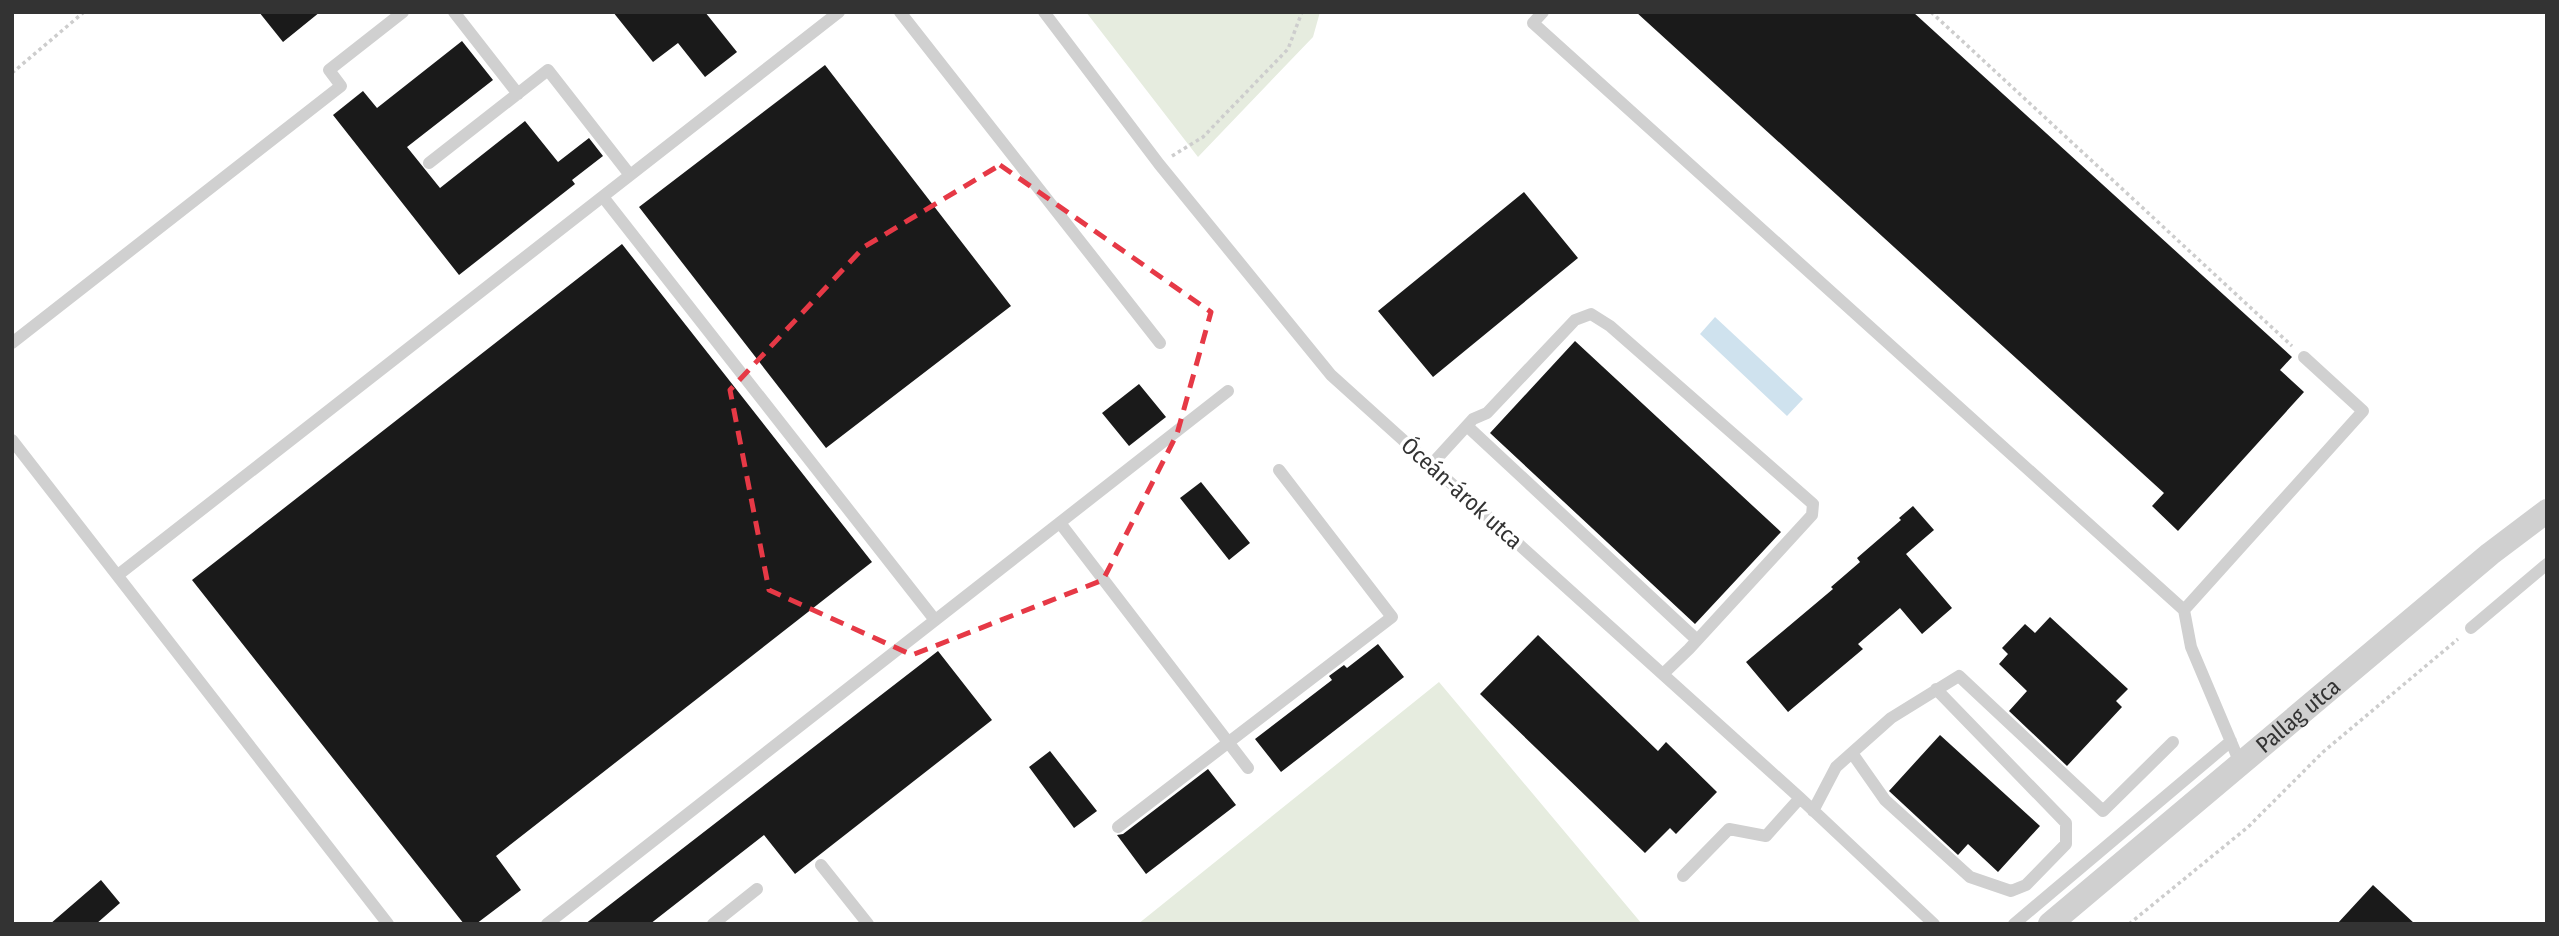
<svg xmlns="http://www.w3.org/2000/svg" width="2559" height="936" font-family="'Fira Sans Condensed',sans-serif">
  <rect width="100%" height="100%" fill="#fff"/>
  <path fill="#e6ecdf" d="M1086,12H1320L1313,37L1198,157Z
    M1439,682L1642,924H1138Z"/>
  <path fill="#cfe2ee" d="M1715,317L1803,399L1787,416L1700,334Z"/>
  <path fill="#1a1a1a" d="M259,12H320L283,42Z
    M613,12H705L737,52L705,77L678,43L653,62Z
    M1636,12H1913L2292,357L2280,370L2304,392L2178,531L2152,506L2164,493Z
    M462,41L493,80L407,147L440,188L525,121L558,162L589,138L603,156L572,180L575,184L459,275L333,115L363,91L377,108Z
    M825,65L1011,306L826,448L639,207Z
    M1524,192L1578,258L1433,377L1378,311Z
    M622,244L872,562L496,856L521,890L476,924H464L192,580Z
    M1575,341L1781,532L1695,624L1490,433Z
    M1139,384L1166,417L1129,446L1102,413Z
    M1201,482L1250,543L1229,560L1180,498Z
    M1913,506L1934,530L1906,554L1952,608L1922,634L1900,608L1858,644L1863,649L1788,712L1746,662L1833,589L1831,587L1860,562L1857,558L1901,520L1899,518Z
    M2050,617L2128,689L2116,701L2122,707L2067,766L2009,711L2027,691L1999,664L2008,654L2002,648L2025,624L2035,633Z
    M1538,635L1658,751L1666,742L1717,792L1676,834L1670,828L1645,853L1480,694Z
    M1378,644L1404,677L1281,772L1255,739L1332,680L1329,676L1344,665L1347,668Z
    M938,651L992,720L795,874L764,835L650,924H585Z
    M1940,735L2040,826L1998,872L1968,844L1958,855L1889,791Z
    M1050,751L1097,811L1074,828L1029,767Z
    M1208,769L1236,805L1146,874L1117,835L1123,834Z
    M101,880L120,903L96,924H50Z
    M2373,885L2415,924H2337Z"/>
  <g fill="none" stroke-linecap="round" stroke-linejoin="round">
    <path stroke="#cdcdcd" stroke-width="3.5" stroke-dasharray="3.5 3.5" stroke-linecap="butt" d="M1931,12L2292,346
      M12,73L84,12
      M1172,156L1203,137L1288,49L1302,12
      M2129,924L2248,827L2323,752L2458,639"/>
    <path stroke="#d0d0d0" stroke-width="12" d="M454,12L518,94
      M900,12L1160,343
      M1044,12L1159,164L1331,375L1800,798L1934,924
      M1543,12L1533,23L2184,610L2191,647L2240,763
      M429,163L548,70L630,175
      M603,197L935,620
      M12,343L341,86L329,70L403,12
      M1467,426L1697,640
      M12,440L388,924
      M1431,465L1473,419L1487,413L1575,320L1591,314L1610,326L1813,504L1812,515L1689,649L1663,674
      M1060,523L1248,768
      M118,575L839,12
      M2184,610L2363,411L2304,357
      M2471,628L2547,564
      M1852,753L1885,800L1970,877L2011,891L2026,885L2066,844V823L1936,689
      M1813,811L1836,767L1891,718L1959,676L2103,811L2173,742
      M1118,827L1392,617L1279,470
      M821,865L868,924
      M1683,876L1729,829L1766,836L1800,798
      M547,924L1228,391
      M713,924L757,889
      M2014,924L2231,741"/>
    <path stroke="#d0d0d0" stroke-width="24" id="s1" d="M2050,924L2490,554L2547,511"/>
  </g>
  <path fill="none" stroke="#e63946" stroke-width="5" stroke-dasharray="14 9" stroke-linejoin="round" d="M1000,165L1211,312L1177,434L1103,580L912,655L769,590L730,390L864,247Z"/>
  <g text-anchor="middle" stroke-width="7" stroke-linejoin="round" paint-order="stroke">
    <g font-size="23" fill="#333" stroke="#fff">
      <text transform="translate(1462 493) rotate(42)" y="8">Óceán-árok utca</text>
      <text dy="8" stroke="none"><textPath href="#s1" startOffset="324">Pallag utca</textPath></text>
    </g>
  </g>
  <rect width="2559" height="936" fill="none" stroke="#333333" stroke-width="28"/>
</svg>
